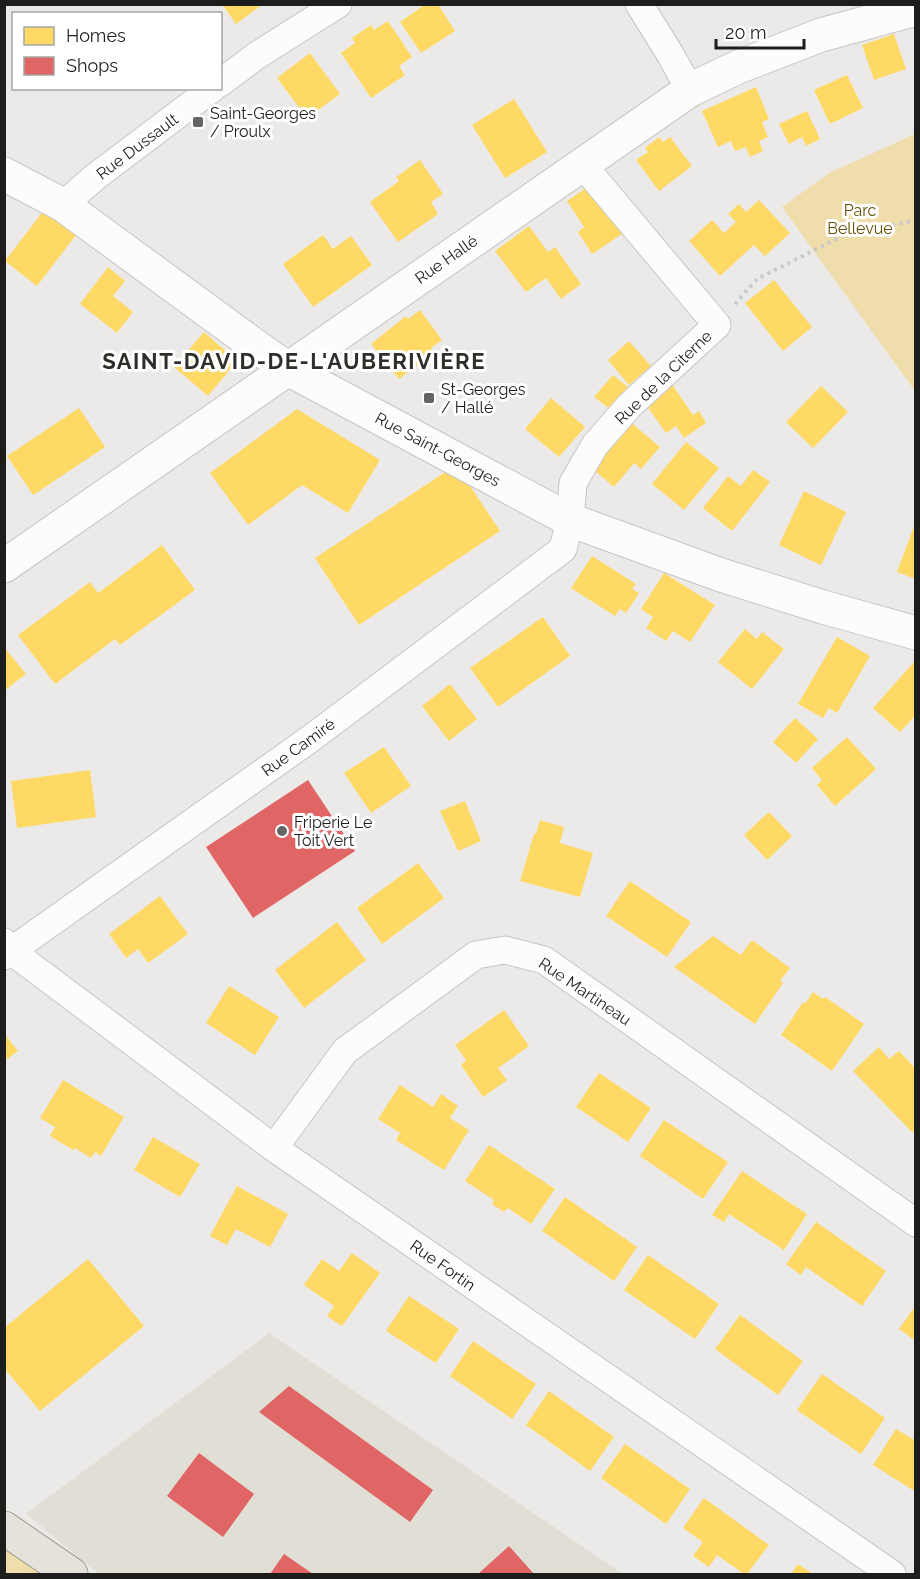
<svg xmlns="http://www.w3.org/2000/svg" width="920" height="1579" font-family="Raleway,sans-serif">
  <rect width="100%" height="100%" fill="#eceae8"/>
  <path fill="#e1ded6" d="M269,1333L623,1574H99L26,1514Z"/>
  <path fill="#efddac" d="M915,134V391L782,207L829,173Z
    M5,1545L46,1574H5Z"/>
  <path fill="#ffd966" d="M222,4H263L236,24Z
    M426,4H438L455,31L421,53L400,22Z
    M388,21L412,57L399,66L405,75L371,98L341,53L355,43L352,38L371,25L374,30Z
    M894,34L906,69L874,80L862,45Z
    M310,53L340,94L307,118L277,78Z
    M847,75L863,108L830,124L814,90Z
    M756,87L769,119L762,122L768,137L759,141L763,151L750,157L746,147L735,151L731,141L718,147L702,111Z
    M514,99L547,152L505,178L472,125Z
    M807,111L820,139L806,146L802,137L789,144L779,124Z
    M659,137L663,142L670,137L692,166L659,191L636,160L648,152L645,148Z
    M420,160L443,194L431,202L438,214L398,242L370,202L399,181L396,177Z
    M596,181L628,230L592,254L578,232L584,227L567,201Z
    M759,200L790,233L765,256L754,245L720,276L689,241L712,220L724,233L736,222L728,214L739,204L746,212Z
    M44,210L76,235L37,286L5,261Z
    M529,226L548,252L555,247L581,284L561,299L546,278L526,292L495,251Z
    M323,235L333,249L351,236L372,265L313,307L283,264Z
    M108,267L125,281L113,296L133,312L117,333L80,304Z
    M774,280L812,327L783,351L745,303Z
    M420,310L442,340L431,348L434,352L399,379L371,344L406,316L408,319Z
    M204,332L237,361L208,396L174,367Z
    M629,341L651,366L629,385L608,360Z
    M613,375L628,387L610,409L594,397Z
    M671,383L693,415L699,411L706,423L684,438L676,426L666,433L647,406L660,396L658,392Z
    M821,386L848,412L813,448L786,422Z
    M551,398L585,427L559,457L525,429Z
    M79,408L105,447L33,495L7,456Z
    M297,409L380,460L348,513L302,485L248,525L210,473Z
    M628,420L660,447L641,469L634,463L614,487L589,466Z
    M686,442L719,468L684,510L652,484Z
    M456,465L500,531L359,625L315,558Z
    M753,470L770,482L732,531L703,508L728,476L741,486Z
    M804,491L846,512L821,565L779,545Z
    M916,521V579L897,572Z
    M162,545L195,590L120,645L115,639L55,684L18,635L90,582L98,593Z
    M592,556L636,584L632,589L639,593L626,613L620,609L615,616L571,588Z
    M664,573L715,605L690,642L673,631L666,641L646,628L653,617L641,609Z
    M543,617L570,656L498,707L470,668Z
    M745,629L757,639L762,632L784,649L752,689L718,662Z
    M837,637L870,656L837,713L829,708L823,718L798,704Z
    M4,647L26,674L4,691Z
    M914,662L916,663V715L900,732L873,708Z
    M450,684L477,719L449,741L422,706Z
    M795,718L818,739L796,763L773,742Z
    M847,737L876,769L835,806L817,785L822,780L812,768Z
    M384,747L411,786L371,813L344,773Z
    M90,770L96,817L17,828L11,781Z
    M465,801L481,841L458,851L440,811Z
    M769,812L792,836L767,860L744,835Z
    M540,820L564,827L560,843L593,853L580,897L520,881L534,834H536Z
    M418,863L444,898L382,944L357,908Z
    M630,881L691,922L667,957L606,916Z
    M160,896L188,934L148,963L138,949L126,958L109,934Z
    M337,922L366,960L304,1008L275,970Z
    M713,936L741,955L752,940L790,968L780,981L783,983L755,1024L674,967Z
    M229,986L279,1017L255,1055L206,1023Z
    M813,992L823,999L825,997L864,1024L832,1071L781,1035L803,1002L805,1004Z
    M504,1010L529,1046L498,1068L507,1080L483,1097L461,1065L466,1060L455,1045Z
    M4,1033L18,1051L4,1061Z
    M879,1047L889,1059L899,1051L916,1069V1130L912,1132L853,1071Z
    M599,1073L651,1108L628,1142L576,1107Z
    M63,1080L124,1117L101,1156L95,1152L91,1158L75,1148L73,1150L50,1136L55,1127L40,1118Z
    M400,1085L433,1107L441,1094L458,1106L450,1118L469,1130L444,1170L396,1140L400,1133L378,1119Z
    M664,1120L728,1162L703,1199L640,1156Z
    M153,1137L200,1164L180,1197L134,1170Z
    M489,1145L555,1189L531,1224L508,1208L504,1212L492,1204L494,1200L465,1181Z
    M742,1171L807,1214L784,1250L729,1214L724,1222L712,1215Z
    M237,1186L288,1214L270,1247L236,1229L227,1245L210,1236Z
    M565,1197L637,1247L614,1281L542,1231Z
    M816,1222L886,1271L862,1306L806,1267L801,1275L786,1264Z
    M352,1253L380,1273L342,1326L327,1316L334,1306L304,1285L322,1259L339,1271Z
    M648,1255L719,1304L695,1339L624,1290Z
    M88,1259L144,1326L40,1411L4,1368V1328Z
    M409,1296L459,1329L436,1363L386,1331Z
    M916,1305V1341L899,1329Z
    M740,1315L803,1361L778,1395L715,1349Z
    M473,1341L536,1384L512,1419L450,1376Z
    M822,1374L885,1418L861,1454L797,1410Z
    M549,1391L614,1437L590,1471L526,1425Z
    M896,1429L916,1441V1492L873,1465Z
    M625,1444L690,1489L666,1524L601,1478Z
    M704,1498L769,1545L747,1574H744L717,1555L709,1567L693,1556L703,1542L683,1528Z
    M798,1564L813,1574H791Z"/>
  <path fill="#e06666" d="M308,780L355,851L253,918L206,847Z
    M289,1386L433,1490L410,1522L259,1412Z
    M199,1453L254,1494L223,1537L167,1496Z
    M509,1546L534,1574H478Z
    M284,1554L313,1574H270Z"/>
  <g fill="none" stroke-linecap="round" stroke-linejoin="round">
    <defs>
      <path id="minor" d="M639,4L670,54L690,90
        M220,83L256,56L338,4
        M63,205L95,177L213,88
        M4,942L11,951L274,1148L892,1574
        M4,956L310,739L563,549L570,520L573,483L595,445L630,405L717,325L582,164
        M274,1148L345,1051L476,955L505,950L544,960L916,1223"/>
      <path id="tertiary" d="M4,174L63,205L250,342L288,369L570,520L721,575L823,607L916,633
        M4,566L690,90L738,67L821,35L916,9"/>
      <path id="primary" d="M4,1528L71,1574"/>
    </defs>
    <use href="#minor" stroke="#c6c5c3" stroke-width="29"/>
    <use href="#tertiary" stroke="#c6c5c3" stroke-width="35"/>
    <use href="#primary" stroke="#a19c8d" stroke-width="35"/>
    <path stroke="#c9c9c9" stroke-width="4" stroke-dasharray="3 4.5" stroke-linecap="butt" d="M735,304L757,279L842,236L916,220"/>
    <use href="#minor" stroke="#fcfcfc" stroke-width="27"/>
    <use href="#tertiary" stroke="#fcfcfc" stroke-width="33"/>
    <use href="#primary" stroke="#e4e2da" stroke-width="33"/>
  </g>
  <g fill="#656563" stroke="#fff" stroke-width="2">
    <rect x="192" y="116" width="12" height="12" rx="3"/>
    <rect x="423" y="392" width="12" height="12" rx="3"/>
    <circle cx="282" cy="831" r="6"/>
  </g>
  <g text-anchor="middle" stroke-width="6" stroke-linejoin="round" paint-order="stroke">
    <g font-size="16" fill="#1d1d1b" stroke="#fff" text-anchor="start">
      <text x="210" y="119">Saint-Georges<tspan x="210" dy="18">/ Proulx</tspan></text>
      <text x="441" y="395">St-Georges<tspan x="441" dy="18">/ Hallé</tspan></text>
      <text x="294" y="828">Friperie Le<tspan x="294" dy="18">Toit Vert</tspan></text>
    </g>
    <g font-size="16" fill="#1d1d1b" stroke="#fff">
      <text transform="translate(137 146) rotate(-37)" y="6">Rue Dussault</text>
      <text transform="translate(446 259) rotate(-35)" y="6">Rue Hallé</text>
      <text transform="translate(663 377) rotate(-44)" y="6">Rue de la Citerne</text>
      <text transform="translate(438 449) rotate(28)" y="6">Rue Saint-Georges</text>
      <text transform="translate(298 747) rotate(-36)" y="6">Rue Camiré</text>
      <text transform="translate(585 991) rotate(34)" y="6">Rue Martineau</text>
      <text transform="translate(443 1265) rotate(35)" y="6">Rue Fortin</text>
    </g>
    <g font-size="16" fill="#634f04" stroke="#fff">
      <text x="860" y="216">Parc<tspan x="860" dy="18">Bellevue</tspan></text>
    </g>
    <g font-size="22" font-weight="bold" letter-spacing="1.5" fill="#2f2e2a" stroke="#fff">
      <text x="294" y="369">SAINT-DAVID-DE-L'AUBERIVIÈRE</text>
    </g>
  </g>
  <rect width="920" height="1579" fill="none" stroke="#1d1d1b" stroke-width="12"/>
  <rect x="12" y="12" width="210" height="78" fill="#ffffff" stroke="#a5a5a4" stroke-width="1.5"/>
  <rect x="24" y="27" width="30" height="18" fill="#ffd966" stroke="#a5a5a4" stroke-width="1.5"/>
  <text x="66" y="42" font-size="18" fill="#1d1d1b">Homes</text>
  <rect x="24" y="57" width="30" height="18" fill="#e06666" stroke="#a5a5a4" stroke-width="1.5"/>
  <text x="66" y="72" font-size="18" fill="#1d1d1b">Shops</text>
  <path d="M716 39v9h88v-9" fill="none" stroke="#1d1d1b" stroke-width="3"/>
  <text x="725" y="39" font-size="18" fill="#1d1d1b" stroke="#ffffff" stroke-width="4.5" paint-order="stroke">20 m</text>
</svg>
